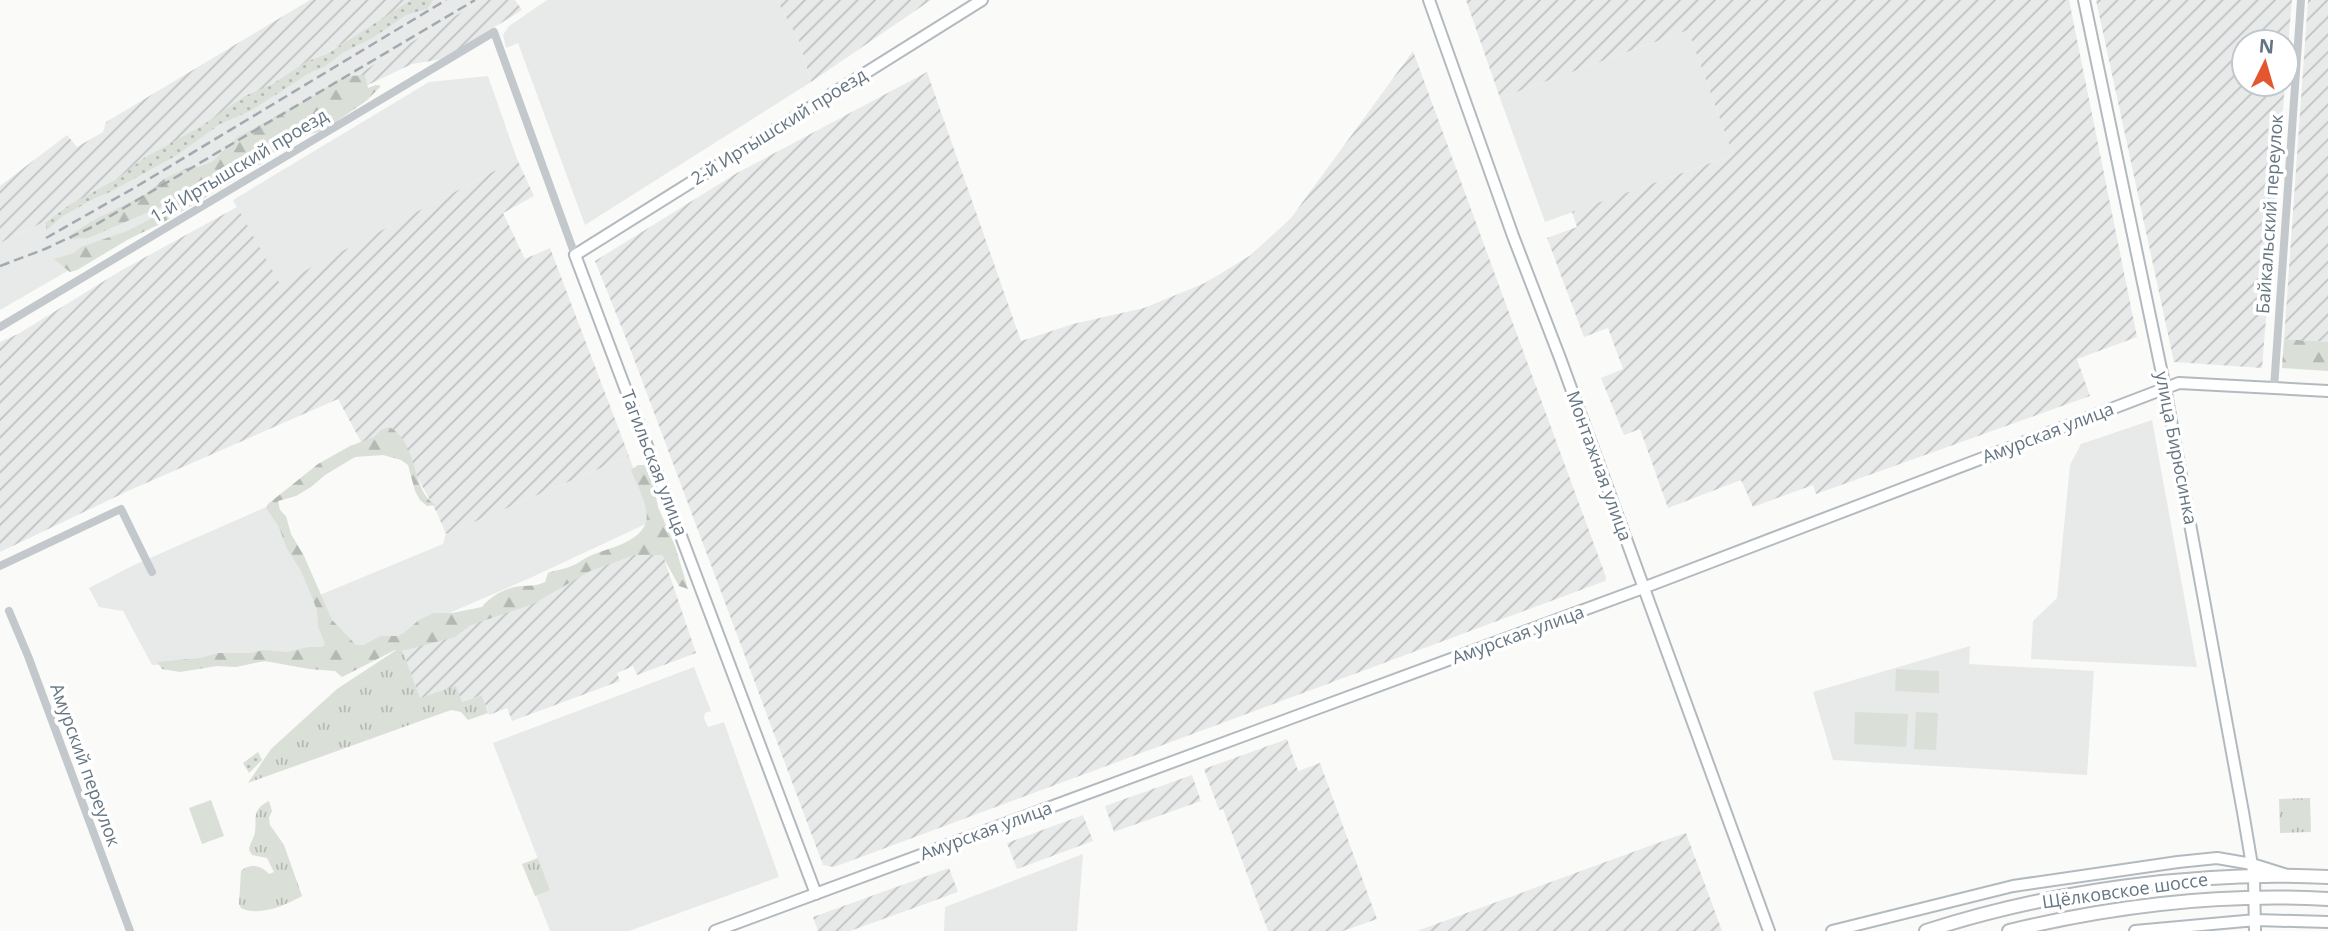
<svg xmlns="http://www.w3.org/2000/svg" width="2328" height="931" font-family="'Open Sans',sans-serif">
  <defs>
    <pattern id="industrial-furrows" width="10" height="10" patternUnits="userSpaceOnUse" patternTransform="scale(1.75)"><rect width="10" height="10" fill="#e8e9e9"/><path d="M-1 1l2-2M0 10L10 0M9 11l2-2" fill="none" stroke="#c0c1c2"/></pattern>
    <pattern id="grass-dots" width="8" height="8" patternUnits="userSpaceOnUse" patternTransform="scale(1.75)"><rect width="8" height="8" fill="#dadfd7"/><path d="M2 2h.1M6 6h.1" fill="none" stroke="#b4b9b4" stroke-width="1.8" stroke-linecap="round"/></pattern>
    <pattern id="forest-firs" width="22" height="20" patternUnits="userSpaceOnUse" patternTransform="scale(1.75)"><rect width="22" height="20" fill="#dadfd7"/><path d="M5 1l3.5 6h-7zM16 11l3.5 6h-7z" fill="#b4b9b4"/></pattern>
    <pattern id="park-tufts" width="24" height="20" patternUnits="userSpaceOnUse" patternTransform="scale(1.75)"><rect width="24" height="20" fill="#dadfd7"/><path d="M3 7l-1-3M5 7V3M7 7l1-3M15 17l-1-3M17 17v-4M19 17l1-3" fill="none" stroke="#b4b9b4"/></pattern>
  </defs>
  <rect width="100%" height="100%" fill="#fafaf8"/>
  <path fill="#e8e9e9" d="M417,0H482L350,79L353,106L0,310V243L71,209L254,95Z
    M547,0H777L800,43L811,82L585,225L518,43L506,48L503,35L509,26Z
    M1688,30L1733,155L1545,222L1500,98Z
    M488,76L517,159L279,285L233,200L429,82Z
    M2152,420L2197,667L2031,659L2033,621L2057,598L2070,465L2081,444Z
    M629,456L652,521L530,578L343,659L152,665L123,611L99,607L89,588L134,565L273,504L315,597L443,544L446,534Z
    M1970,646L1969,664L2094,671L2087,775L1833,760L1813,692Z
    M694,667L711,711L705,713L704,718L708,727L724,722L779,877L629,931H550L536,895L550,890L493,743Z
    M1083,854L1077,931H944L945,907Z"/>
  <path fill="url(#industrial-furrows)" d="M310,0H417L254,95L71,209L0,243V186L67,135L77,147L103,132L106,122Z
    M482,0H515L522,10L443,59L412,64L355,91L350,79Z
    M777,0H931L811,82L800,43Z
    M1466,0H2069L2137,337L2077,359L2090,396L1816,494L1813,485L1753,507L1741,480L1668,508L1640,429L1624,435L1601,378L1623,369L1608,328L1584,337L1547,238L1577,227L1572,212L1733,155L1688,30L1500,98Z
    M2096,0H2292L2286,69V42H2244V84H2285L2262,368L2174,362Z
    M2308,0H2328V342L2284,339Z
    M1413,51L1606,577L1605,581L834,867L823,865L631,351L595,261L737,173L927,72L1021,341L1073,324L1144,308L1205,283L1251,255L1291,218Z
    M517,159L534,196L503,213L525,259L550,248L629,456L446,534L437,513L397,440L368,455L338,399L128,491L0,552V342L18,334L122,270L237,207L280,284Z
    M656,535L696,653L637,675L633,666L617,673L620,681L512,721L507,708L489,715L482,695L461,702L420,699L401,647Z
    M1287,739L1298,771L1320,763L1377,919L1343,931H1268L1223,809L1219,810L1204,769Z
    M1192,775L1201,801L1114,832L1105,806Z
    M1083,815L1093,841L1017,869L1007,843Z
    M1686,833L1722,931H1417L1674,837Z
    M949,868L958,892L850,931H818L813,917Z"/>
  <path fill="url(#grass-dots)" d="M411,0H433L427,9L406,15L374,37L344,52L324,67L311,72L250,111L220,124L177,155L110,192L97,197L61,217L47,230L45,223L71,204L117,179L144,158L200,127L245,96L271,85L306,62L327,54Z
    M258,752L262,760L249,773L243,763Z"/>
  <path fill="url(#forest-firs)" d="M365,75L368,88L376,85L381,86L366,101L324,130L302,137L286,145L271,155L261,164L246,169L236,179L213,193L162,223L129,239L77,270L70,272L54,259L74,253L81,247L127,231L149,220L165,208V205L88,238L70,239L72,234L94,220L144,195L164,179L189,167H198L212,162L236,138L314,96L337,80L351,76Z
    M2284,339L2328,342V371L2282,368Z
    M389,427C420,443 410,492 436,505L427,506L420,500L415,491L408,465L401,460L383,455L355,457L325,475L311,487L296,496L278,501L280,510L286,516L291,534L304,556L332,620L356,645H364L380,636H397L405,632L419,620L434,613H452L482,607C488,599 500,591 511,588C523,584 533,588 545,582L548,573C556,570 566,569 574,565C579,563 583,559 588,557C606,548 639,544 646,522C650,508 636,483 631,470L638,465H646L651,473L658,507L675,546L688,589L679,586L662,555H635L590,571L533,604L471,625L455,637L406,650H395L342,677L335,671L309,669L265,661L236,667L217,666L180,672L162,669L157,662L201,658L218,653H251L263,650L287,652L309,647H323L325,643L318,627L317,610L310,592L300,569L287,549L279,527L266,508L268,504L318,464L350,446L374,437L381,430Z"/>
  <path fill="url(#park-tufts)" d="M401,647L420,698L456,686L462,702L482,695L488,713L468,720L461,712L451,710L248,783L271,749L337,689Z
    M2310,798L2311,832L2280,833L2279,799Z
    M269,801L272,811L269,818L270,825L284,845L302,896C286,905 259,917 241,908L239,904L241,871C250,863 261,865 269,874L274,872L267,858L252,855L249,850C250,843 254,838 255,832C257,818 251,810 269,801Z
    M538,858L550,890L535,896L522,864Z"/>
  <path fill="#dadfd7" d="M1896,669L1939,671V693L1895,691Z
    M1855,712L1908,714L1906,747L1854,744Z
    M1916,712L1938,713L1936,750L1914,749Z
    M211,800L224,836L202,844L189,808Z
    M264,873L275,903L258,909L246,879Z"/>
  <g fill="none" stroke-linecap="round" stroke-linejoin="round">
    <defs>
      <path id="secondary" d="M1429,0L1513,236L1560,358L1769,931
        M2084,0L2165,388L2243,812L2254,877L2255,931
        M816,894L575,255L982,0
        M715,931L1643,588L2179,383L2328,391
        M1832,931L2013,886L2178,862L2217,858L2252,864L2284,874
        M2135,931L2256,920L2328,922"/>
      <path id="primary" d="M1926,931C2049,891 2199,870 2328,877
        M2009,931C2112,906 2222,893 2328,899"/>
    </defs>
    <use href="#secondary" stroke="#b3babf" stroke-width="14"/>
    <use href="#primary" stroke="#b5babe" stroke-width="16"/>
    <path stroke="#c3c8cc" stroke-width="8" d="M0,327L494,32L575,255
      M2274,388L2301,0
      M0,566L121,509L152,572
      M9,611L28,656L130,931"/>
    <use href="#secondary" stroke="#fff" stroke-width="10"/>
    <use href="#primary" stroke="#fff" stroke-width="12"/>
    <path stroke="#a2aab0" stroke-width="2.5" stroke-dasharray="10 5" stroke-linecap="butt" d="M46,238L134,188L446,0
      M0,266L45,249L90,228L475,0"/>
  </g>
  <g text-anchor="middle" stroke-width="7" stroke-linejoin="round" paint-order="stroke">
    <g font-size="18" fill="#657683" stroke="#fff">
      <text transform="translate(779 127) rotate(-32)" y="6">2-й Иртышский проезд</text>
      <text transform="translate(239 166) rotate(-31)" y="6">1-й Иртышский проезд</text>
      <text transform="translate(2270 214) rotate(-86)" y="6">Байкальский переулок</text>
      <text transform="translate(2048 433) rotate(-21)" y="6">Амурская улица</text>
      <text transform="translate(2176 448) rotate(79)" y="6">улица Бирюсинка</text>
      <text transform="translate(654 463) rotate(69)" y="6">Тагильская улица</text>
      <text transform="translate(1599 466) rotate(70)" y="6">Монтажная улица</text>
      <text transform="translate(1518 635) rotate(-20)" y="6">Амурская улица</text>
      <text transform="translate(85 765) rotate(70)" y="6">Амурский переулок</text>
      <text transform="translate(986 831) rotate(-20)" y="6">Амурская улица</text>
      <text transform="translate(2125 891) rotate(-8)" y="6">Щёлковское шоссе</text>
    </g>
  </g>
  <g transform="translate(2265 63) rotate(5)"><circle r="33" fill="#ffffff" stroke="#c1c8cd" stroke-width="2"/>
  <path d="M0-5L12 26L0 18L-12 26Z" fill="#e4572e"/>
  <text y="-10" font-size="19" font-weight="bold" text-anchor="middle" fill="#657683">N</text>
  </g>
</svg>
